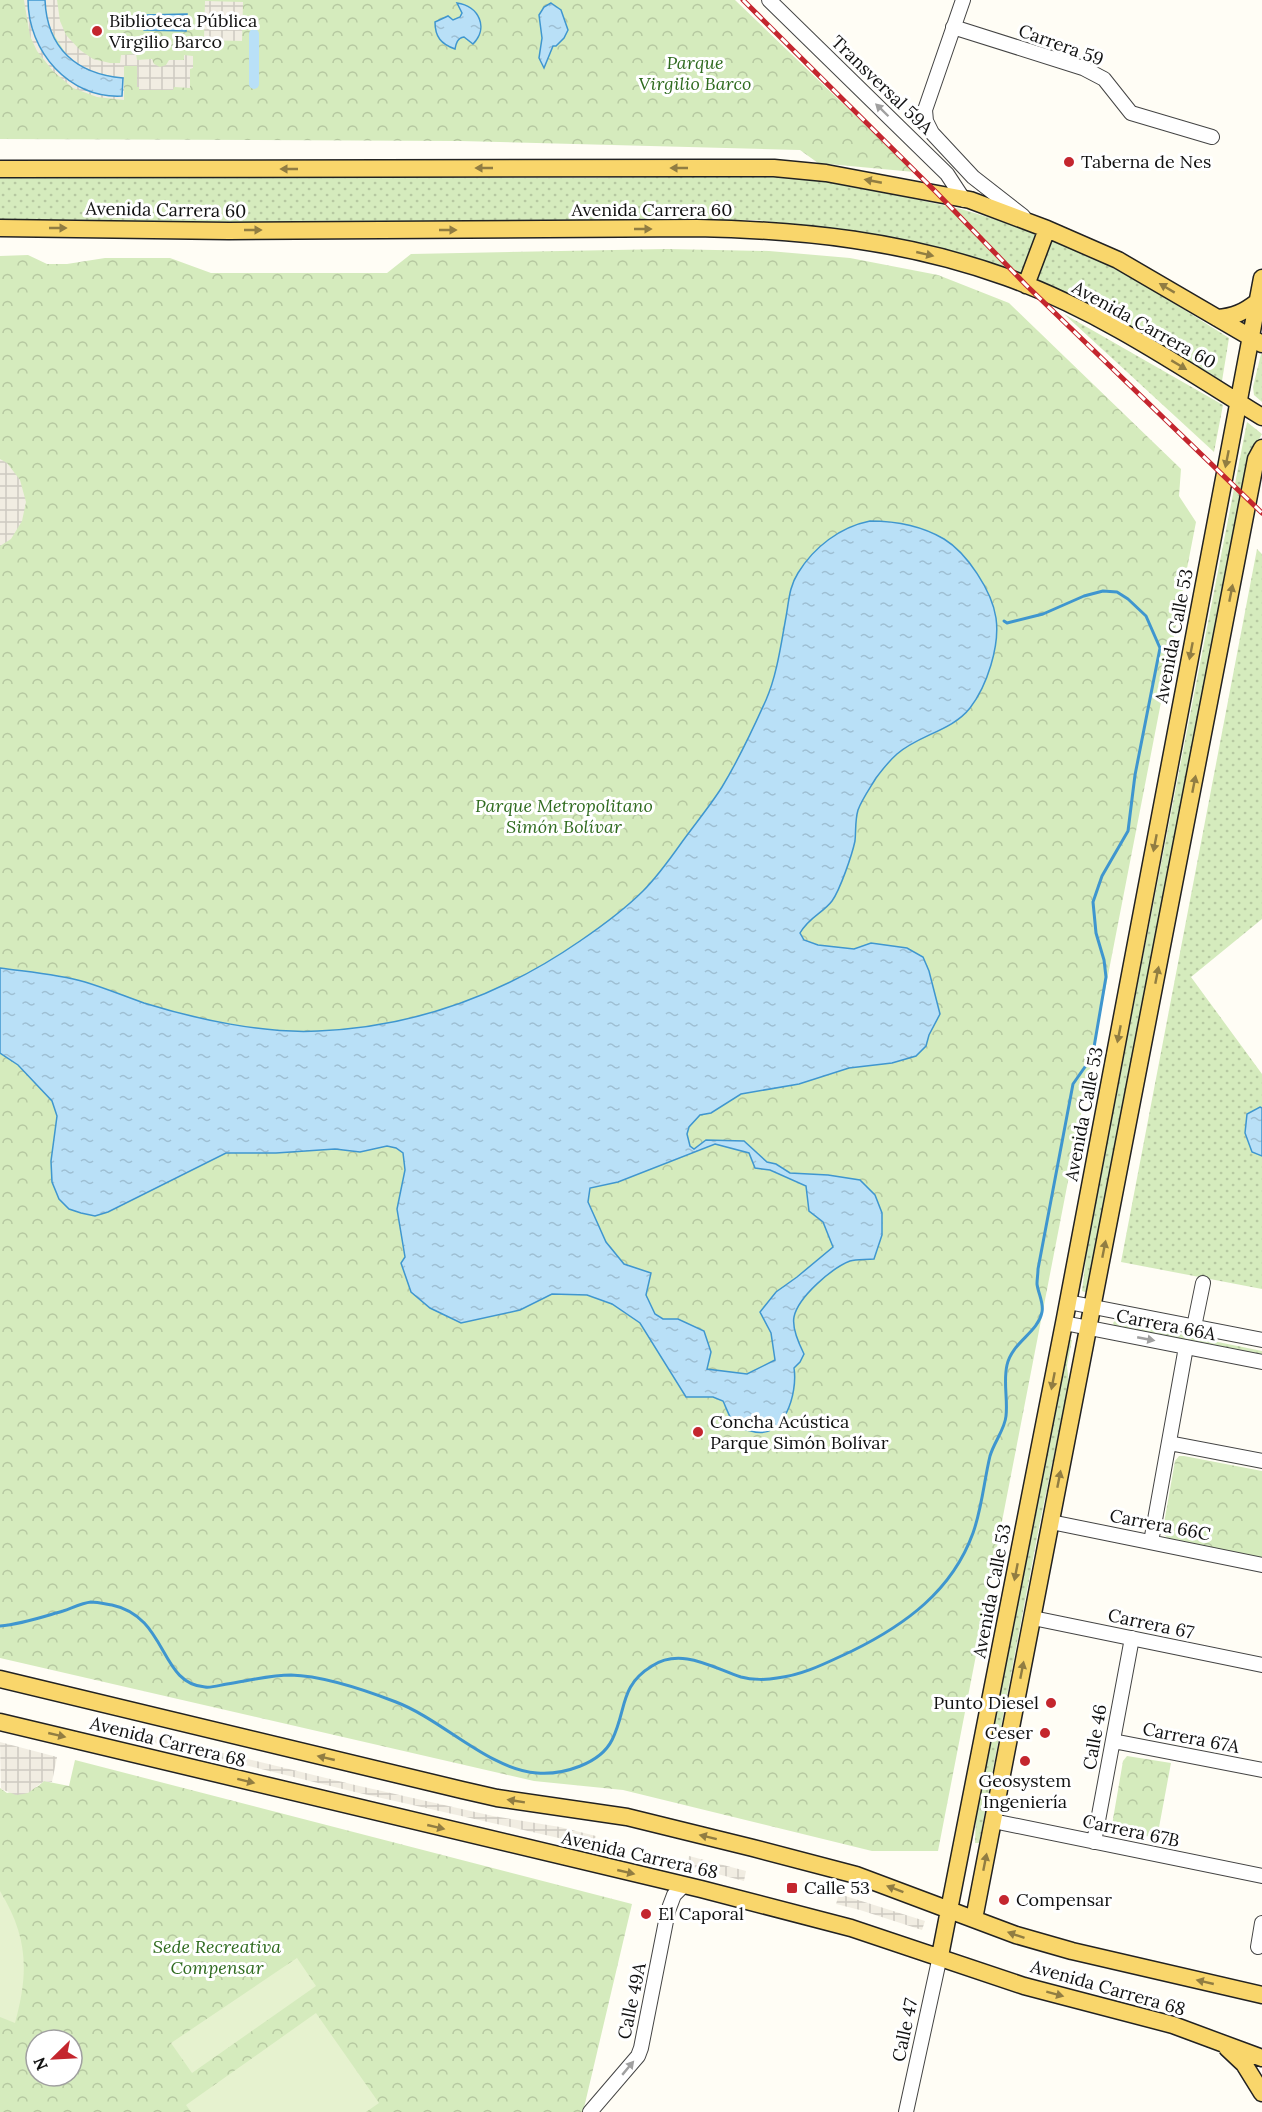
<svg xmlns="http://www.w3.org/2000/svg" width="1262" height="2112" font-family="Lora,serif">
  <defs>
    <pattern id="grass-dots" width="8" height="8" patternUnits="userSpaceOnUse" patternTransform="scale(1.5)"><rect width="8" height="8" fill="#d5ebbd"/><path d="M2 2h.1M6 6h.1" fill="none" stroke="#b6c8a1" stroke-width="1.8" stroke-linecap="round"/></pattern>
    <pattern id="park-crowns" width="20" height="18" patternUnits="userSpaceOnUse" patternTransform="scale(1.5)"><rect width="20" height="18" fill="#d5ebbd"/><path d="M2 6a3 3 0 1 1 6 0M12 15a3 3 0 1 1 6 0" fill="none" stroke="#b6c8a1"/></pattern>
    <pattern id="plaza-grid" width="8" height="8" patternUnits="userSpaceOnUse" patternTransform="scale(1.5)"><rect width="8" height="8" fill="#f1ede2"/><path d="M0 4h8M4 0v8" fill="none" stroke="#cecac1"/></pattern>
    <pattern id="water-ripples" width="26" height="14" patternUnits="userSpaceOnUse" patternTransform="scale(1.5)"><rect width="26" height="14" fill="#b9e0f7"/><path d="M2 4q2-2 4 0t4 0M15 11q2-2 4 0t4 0" fill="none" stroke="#9ebfd3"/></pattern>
  </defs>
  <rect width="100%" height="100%" fill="#fffdf5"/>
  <path fill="url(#grass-dots)" d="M0,176L595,178L712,176L780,177L840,183L961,209L1030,230L1094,258L1145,285L1229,338L1222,381L1167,347L1106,314L969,256L908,240L854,231L756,220L226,224L0,219Z
    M1064,314L1223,405L1214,452Z
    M1261,354H1262V402L1254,395L1253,387Z
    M1247,422L1262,434C1245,464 1243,484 1238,518L1088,1293L1082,1291L1088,1240Z
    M1257,549L1262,554V919L1191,977L1262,1074V1289L1121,1262Z
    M1115,1321L1262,1351V1355L1114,1325L1113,1323Z
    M1068,1340H1072L1067,1366L1069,1383L1040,1522L979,1843H975L976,1815Z"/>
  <path fill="url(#park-crowns)" fill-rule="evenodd" d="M0,0H735L914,172L818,163L800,150L460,141L0,139Z
    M667,249L769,251L850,258L938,275L1009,303L1181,469L1179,496L1196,522L938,1851H872L623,1790L534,1781L0,1658V256L28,255L47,264H67L105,258H170L211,273H387L411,254Z
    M1179,1456H1184L1262,1471V1558L1168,1538L1164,1535L1163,1529L1175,1461Z
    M1127,1756L1171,1763L1157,1838L1119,1831L1112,1825L1123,1761Z
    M75,1760L632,1904L583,2112H0V1788L7,1793L37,1787L44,1781L69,1786ZM36,2040H72V2076H36Z"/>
  <path fill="#e6f2cf" d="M0,1891C28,1937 29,1972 15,2023L0,2017Z
    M297,1958L316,1986L192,2073L171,2043Z
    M316,2013L379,2103L366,2112H191L186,2105Z"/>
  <path fill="url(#plaza-grid)" d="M24,0H28V9L40,49L55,69L77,85L98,94L122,78L93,72L80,66L68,57L51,30L46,14L45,0H57L60,21L66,35L80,50L93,59L110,63H120L121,55L136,54L137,60L152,59L154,64L160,67L166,65L169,60H184V55L193,56V68L190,69V88L174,87L173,90H139V87H137V66H124V100L97,97L73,88L53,71L37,51L30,36Z
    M205,1L243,2L242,41L204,40Z
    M0,459L7,463L20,480L26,502L22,521L11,539L0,546Z
    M136,1732L355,1785L493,1816L560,1827L596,1836L594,1846L355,1792L134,1738Z
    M0,1742L57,1757L52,1782L44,1781L28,1793L23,1794L16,1795L1,1789Z
    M689,1856L746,1871L744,1881L687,1866Z
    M839,1894L925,1921L922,1930L860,1910L836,1904Z"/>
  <path fill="url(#water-ripples)" stroke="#3f96cf" stroke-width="1.5" fill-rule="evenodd" d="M28,0H45C47,48 76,74 123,78L122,96C69,99 28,51 28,0Z
    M457,3C479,6 489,28 473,44L464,37C457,38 456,44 455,49C441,44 435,37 435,22L448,16L453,20L460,17L462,13Z
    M551,3L561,10L568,30L564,38L556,46H553L544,68L539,58L542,38L539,15L544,7Z
    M187,14L186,31L144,30L141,23L144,15Z
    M870,521C895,521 922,526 944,539C967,553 992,591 996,618C1000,646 987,686 970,708C952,731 918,735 897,754C889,761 882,770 876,778C870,788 862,799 858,810C855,820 856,831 855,841C852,855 840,890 832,901C823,913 809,917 800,933L804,940L818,945L854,949L871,943L907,948L923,957L929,971L940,1014L929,1035L926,1046L916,1056L892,1063L849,1068L799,1084L741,1094L711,1113L700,1115L689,1127L687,1134L690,1146L694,1149L706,1140L744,1141L767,1162L776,1164L790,1173L828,1175L860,1180L875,1195L882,1213V1235L874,1259C866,1260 857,1259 850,1261C832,1268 798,1297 794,1317C792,1327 799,1344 804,1354L800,1362L794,1368C798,1393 784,1442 751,1431C747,1430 740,1429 737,1426C730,1421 727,1409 723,1401L713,1397H686L640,1323L612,1304L587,1295L552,1294L520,1310L461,1323L430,1308L411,1292L401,1263L405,1257L397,1209L405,1170L403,1153L396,1148L387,1146L360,1152L335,1149L276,1153H226L108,1212L95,1216L81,1213L69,1209L59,1199L52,1182L51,1161L57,1116L52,1101L18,1065L0,1053V968C28,972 57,974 85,982C105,988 124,996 144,1003C195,1019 265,1034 318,1031C414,1027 502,995 580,941C602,926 624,910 643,891C657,877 670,859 682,842C695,824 710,806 722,787C739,759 753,729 766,700C777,675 781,644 786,617C789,601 789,587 798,573C814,547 840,527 870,521ZM715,1144L749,1153L755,1168L770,1170L806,1186L809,1211L823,1222L833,1247L797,1277L776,1292L760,1312L771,1333L775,1360L747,1374L707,1369L711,1352L704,1331L678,1319H663L655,1314L646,1295L651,1273L624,1264L606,1242L588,1202L590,1188L618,1182Z
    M1260,1107L1262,1108V1156L1252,1152L1245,1133L1247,1114Z"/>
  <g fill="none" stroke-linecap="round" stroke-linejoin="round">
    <path stroke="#3f96cf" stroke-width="3" d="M0,1626C22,1624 42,1617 63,1611C72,1608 82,1603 91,1602C97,1602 106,1604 112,1605C168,1617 159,1684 205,1687C212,1688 220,1685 227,1684C247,1681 270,1675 291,1675C325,1676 365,1690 396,1702C443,1720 488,1769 537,1773C563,1775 600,1764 612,1740C627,1710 619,1686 652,1666C681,1647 713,1668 741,1677C752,1680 767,1680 777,1678C804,1675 828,1662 852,1651C905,1625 952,1591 973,1533C982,1508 984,1481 990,1456C994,1442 1005,1429 1006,1416C1008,1399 1003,1382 1007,1365C1012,1342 1038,1333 1042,1312C1044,1303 1038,1293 1037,1284C1037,1279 1038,1274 1038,1269L1073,1084L1087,1064L1093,1053L1106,977L1104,960L1096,933L1093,902L1102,876L1128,831L1135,775L1160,648L1146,616L1128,599L1117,592L1103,591L1084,596L1043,614L1007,623L1004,621"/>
    <path stroke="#b9e0f7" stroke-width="10" d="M254,84V34"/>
    <defs>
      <path id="minor" d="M769,0L947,174L964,200
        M963,0L925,110L926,121L932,133L973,177L1023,216
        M953,27L1083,68L1104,79L1131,113L1212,137
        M1068,1302L1262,1340
        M1064,1323L1262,1362
        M1194,1327L1203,1283
        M1169,1443L1262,1461
        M1051,1522L1262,1565
        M1151,1542L1186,1347
        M1033,1618L1262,1665
        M1113,1741L1262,1770
        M993,1821L1262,1876
        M1094,1842L1132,1638
        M1258,1947L1262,1923
        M590,2112L638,2056L641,2048L668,1911L674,1895L684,1885
        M906,2112L940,1956"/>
      <path id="major" d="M0,169L713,168H774L826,173L970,200L1047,229L1118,260L1262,344
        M0,228L229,231L697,228C803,230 906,241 1006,277C1098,310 1180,366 1262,417
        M1026,285L1047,229
        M1217,318C1234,317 1244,312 1257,302
        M0,1679L462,1790L497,1798L627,1817L753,1848L856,1875L1016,1935L1072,1951L1262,1995
        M0,1722L701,1889L851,1928L1024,1986L1173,2025L1262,2058
        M974,1919L1256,459L1262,448
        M940,1956L1065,1318L1262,278
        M1227,2048L1244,2064L1262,2093"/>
    </defs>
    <use href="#minor" stroke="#444" stroke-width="16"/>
    <use href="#major" stroke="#222" stroke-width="19"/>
    <use href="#minor" stroke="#fff" stroke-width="14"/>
    <use href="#major" stroke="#f9d66b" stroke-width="16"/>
    <defs>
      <path id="rail" d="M743,0L937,193L1026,285L1262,513"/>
    </defs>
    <use href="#rail" stroke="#c4262e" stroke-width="5"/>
    <use href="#rail" stroke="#fff" stroke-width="3" stroke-dasharray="9" stroke-linecap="butt"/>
  </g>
  <defs><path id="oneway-solid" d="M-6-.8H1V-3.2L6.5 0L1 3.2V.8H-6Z" transform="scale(1.5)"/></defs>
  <g fill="#a0a0a0">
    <use href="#oneway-solid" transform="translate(882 110) rotate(-136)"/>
    <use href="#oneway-solid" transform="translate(1146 1339) rotate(11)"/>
    <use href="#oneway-solid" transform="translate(628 2068) rotate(-50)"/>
  </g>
  <g fill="#917d42">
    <use href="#oneway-solid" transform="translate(484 168) rotate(180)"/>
    <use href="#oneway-solid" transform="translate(679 168) rotate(-180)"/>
    <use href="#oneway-solid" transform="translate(289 169) rotate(180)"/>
    <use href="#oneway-solid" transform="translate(873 181) rotate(-169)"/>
    <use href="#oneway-solid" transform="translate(58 228)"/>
    <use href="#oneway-solid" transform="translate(643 229)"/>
    <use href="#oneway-solid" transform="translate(253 230)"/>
    <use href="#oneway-solid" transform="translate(448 230)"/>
    <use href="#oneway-solid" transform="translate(925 254) rotate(13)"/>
    <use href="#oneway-solid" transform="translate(1167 288) rotate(-149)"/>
    <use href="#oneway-solid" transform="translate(1179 365) rotate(31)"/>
    <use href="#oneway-solid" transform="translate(1227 459) rotate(101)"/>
    <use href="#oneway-solid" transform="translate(1231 593) rotate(-79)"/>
    <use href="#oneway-solid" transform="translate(1191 651) rotate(101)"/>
    <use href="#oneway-solid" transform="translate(1194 784) rotate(-79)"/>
    <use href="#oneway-solid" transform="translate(1155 843) rotate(101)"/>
    <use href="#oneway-solid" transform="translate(1157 975) rotate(-79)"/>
    <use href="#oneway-solid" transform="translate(1119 1034) rotate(101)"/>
    <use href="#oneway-solid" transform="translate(1104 1249) rotate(-79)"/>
    <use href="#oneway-solid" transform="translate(1053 1381) rotate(101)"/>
    <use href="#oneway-solid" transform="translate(1059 1479) rotate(-79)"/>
    <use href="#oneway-solid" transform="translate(1016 1572) rotate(101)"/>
    <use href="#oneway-solid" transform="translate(1022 1670) rotate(-79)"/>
    <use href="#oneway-solid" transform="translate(57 1735) rotate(13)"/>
    <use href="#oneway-solid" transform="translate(326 1758) rotate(-167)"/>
    <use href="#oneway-solid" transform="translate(246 1781) rotate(14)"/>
    <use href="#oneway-solid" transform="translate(516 1801) rotate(-171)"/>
    <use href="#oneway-solid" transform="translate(436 1827) rotate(13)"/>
    <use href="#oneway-solid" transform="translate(708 1837) rotate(-166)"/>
    <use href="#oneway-solid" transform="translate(985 1862) rotate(-79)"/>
    <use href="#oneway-solid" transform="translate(626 1872) rotate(13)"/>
    <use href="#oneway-solid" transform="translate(895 1889) rotate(-159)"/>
    <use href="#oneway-solid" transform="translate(1016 1935) rotate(-161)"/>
    <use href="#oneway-solid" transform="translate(1205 1982) rotate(-167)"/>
    <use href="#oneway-solid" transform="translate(1055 1994) rotate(15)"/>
  </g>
  <g fill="#c4262e" stroke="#fff" stroke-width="2">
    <circle cx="97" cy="31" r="6"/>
    <circle cx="1069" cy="162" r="6"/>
    <circle cx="698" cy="1432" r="6"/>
    <circle cx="1051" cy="1703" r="6"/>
    <circle cx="1045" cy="1733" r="6"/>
    <circle cx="1025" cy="1761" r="6"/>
    <rect x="786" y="1882" width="12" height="12" rx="3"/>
    <circle cx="1004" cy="1900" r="6"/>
    <circle cx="646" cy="1914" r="6"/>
  </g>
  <g text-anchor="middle" stroke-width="6" stroke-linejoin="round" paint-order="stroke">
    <g font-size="18" fill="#111" stroke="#fff" text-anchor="start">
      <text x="109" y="27">Biblioteca Pública<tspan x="109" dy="21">Virgilio Barco</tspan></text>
      <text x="1081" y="168">Taberna de Nes</text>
      <text x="710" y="1428">Concha Acústica<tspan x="710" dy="21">Parque Simón Bolívar</tspan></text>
      <text x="1039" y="1709" text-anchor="end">Punto Diesel</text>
      <text x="1033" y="1739" text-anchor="end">Ceser</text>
      <text x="1025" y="1787" text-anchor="middle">Geosystem<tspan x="1025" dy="21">Ingeniería</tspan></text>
      <text x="804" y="1894">Calle 53</text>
      <text x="1016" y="1906">Compensar</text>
      <text x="658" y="1920">El Caporal</text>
    </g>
    <g font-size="18" fill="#111" stroke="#fff">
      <text transform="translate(1061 45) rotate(20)" y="6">Carrera 59</text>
      <text transform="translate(882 85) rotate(44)" y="6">Transversal 59A</text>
      <text transform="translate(166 210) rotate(1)" y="6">Avenida Carrera 60</text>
      <text x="652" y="216">Avenida Carrera 60</text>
      <text transform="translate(1144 325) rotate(29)" y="6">Avenida Carrera 60</text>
      <text transform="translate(1174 636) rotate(-79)" y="6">Avenida Calle 53</text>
      <text transform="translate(1084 1114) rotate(-79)" y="6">Avenida Calle 53</text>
      <text transform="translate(1166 1325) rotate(11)" y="6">Carrera 66A</text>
      <text transform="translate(1160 1525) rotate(11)" y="6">Carrera 66C</text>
      <text transform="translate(992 1591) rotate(-79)" y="6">Avenida Calle 53</text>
      <text transform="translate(1151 1624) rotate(12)" y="6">Carrera 67</text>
      <text transform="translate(1095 1737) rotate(-80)" y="6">Calle 46</text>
      <text transform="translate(1191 1738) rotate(11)" y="6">Carrera 67A</text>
      <text transform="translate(168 1742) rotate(14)" y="6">Avenida Carrera 68</text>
      <text transform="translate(1131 1831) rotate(12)" y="6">Carrera 67B</text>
      <text transform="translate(640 1855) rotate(13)" y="6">Avenida Carrera 68</text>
      <text transform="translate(1108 1988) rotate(16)" y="6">Avenida Carrera 68</text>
      <text transform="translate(632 2001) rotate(-78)" y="6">Calle 49A</text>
      <text transform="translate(905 2030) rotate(-78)" y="6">Calle 47</text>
    </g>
    <g font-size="18" font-style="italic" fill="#2f6b1f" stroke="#fff">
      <text x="695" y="69">Parque<tspan x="695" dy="21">Virgilio Barco</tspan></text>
      <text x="564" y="812">Parque Metropolitano<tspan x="564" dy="21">Simón Bolívar</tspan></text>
      <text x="217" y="1953">Sede Recreativa<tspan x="217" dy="21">Compensar</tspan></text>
    </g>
  </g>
  <g transform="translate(54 2058) rotate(246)"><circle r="28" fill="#ffffff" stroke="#a0a0a0" stroke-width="1.5"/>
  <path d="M0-4.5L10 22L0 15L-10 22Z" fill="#c4262e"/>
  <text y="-9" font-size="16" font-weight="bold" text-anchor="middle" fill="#111111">N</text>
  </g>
</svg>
